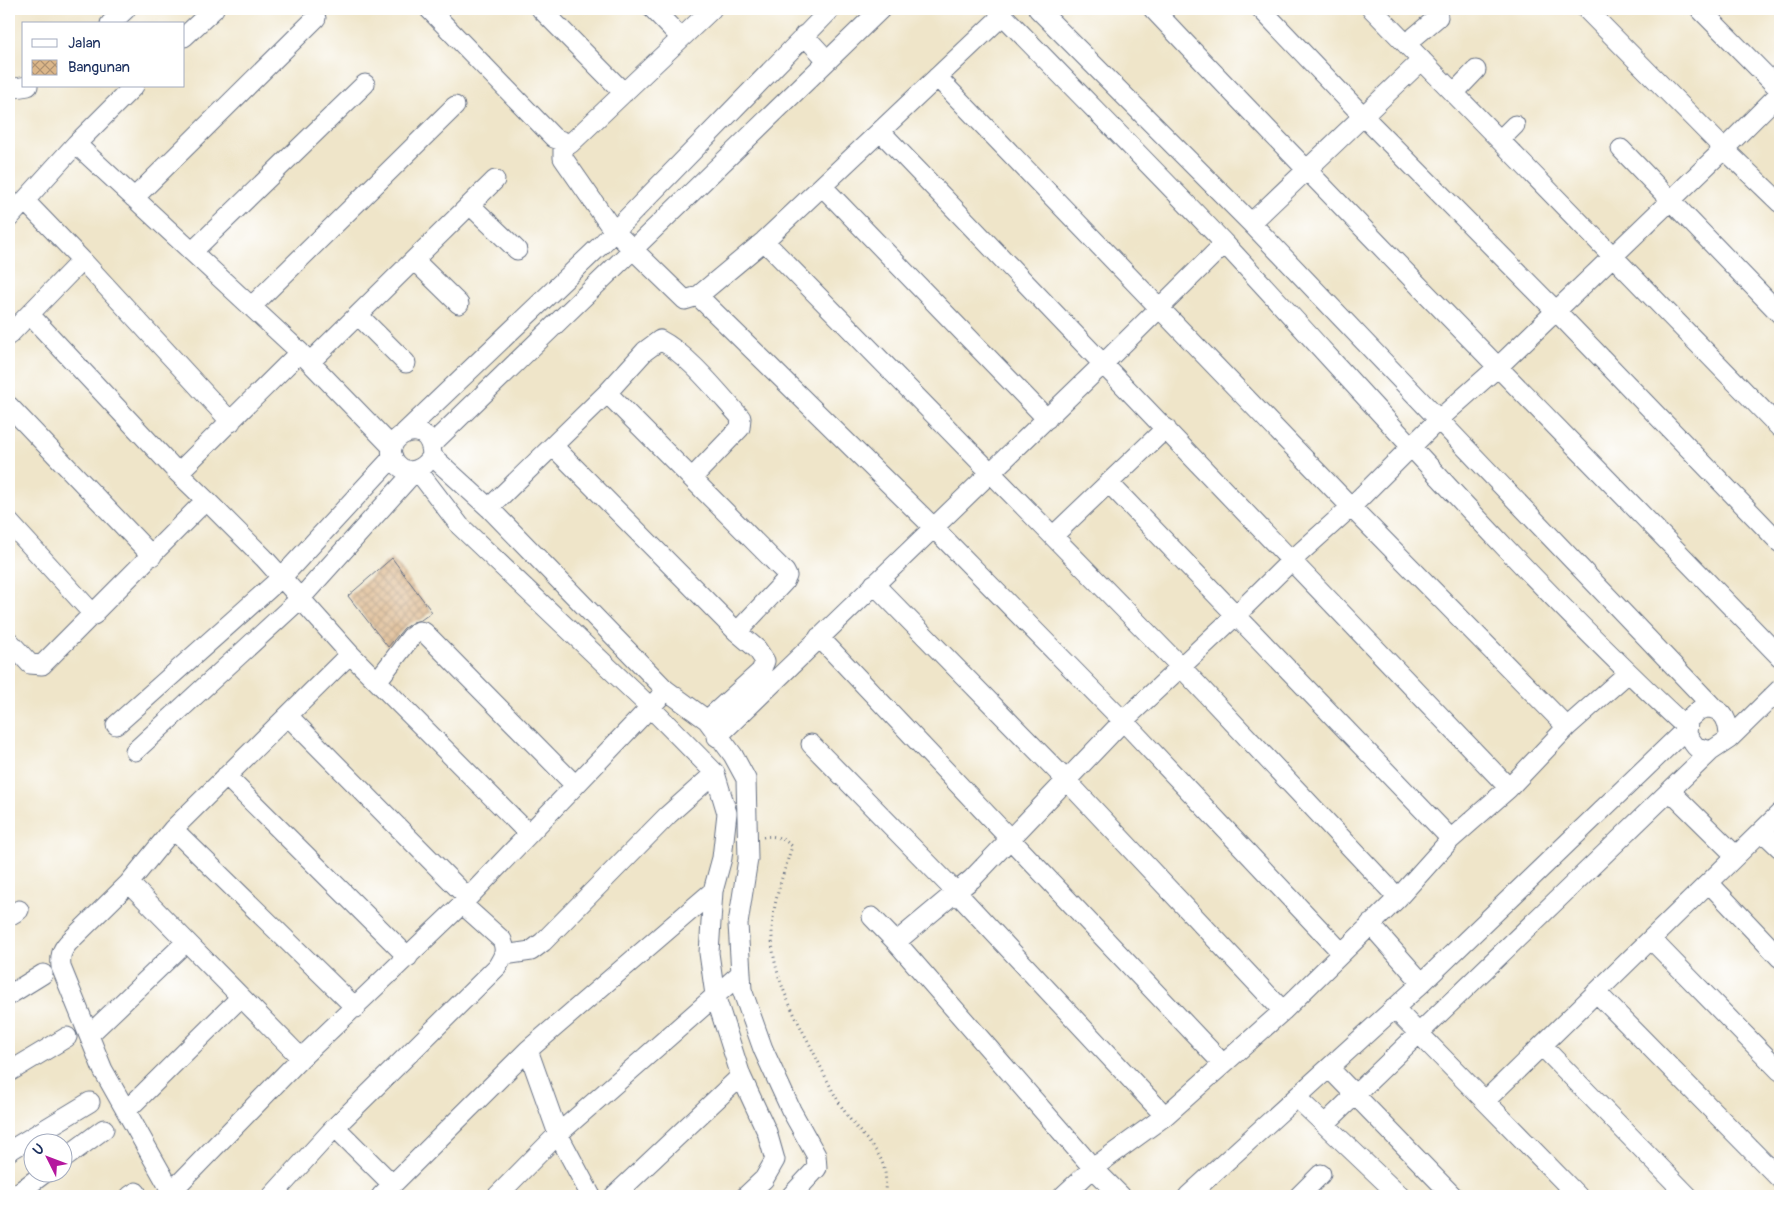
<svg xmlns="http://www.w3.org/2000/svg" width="1789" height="1205" font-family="Pangolin,sans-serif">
  <defs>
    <pattern id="building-cross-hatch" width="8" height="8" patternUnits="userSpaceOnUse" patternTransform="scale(1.25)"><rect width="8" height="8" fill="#dbb689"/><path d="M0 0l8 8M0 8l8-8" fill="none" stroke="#b19473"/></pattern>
  </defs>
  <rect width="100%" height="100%" fill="#fff"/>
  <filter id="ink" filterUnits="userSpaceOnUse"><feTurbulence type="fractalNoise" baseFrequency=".02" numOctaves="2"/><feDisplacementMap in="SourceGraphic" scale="10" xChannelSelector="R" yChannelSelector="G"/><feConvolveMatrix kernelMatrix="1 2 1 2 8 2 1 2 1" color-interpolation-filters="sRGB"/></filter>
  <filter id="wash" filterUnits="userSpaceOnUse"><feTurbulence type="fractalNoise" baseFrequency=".0096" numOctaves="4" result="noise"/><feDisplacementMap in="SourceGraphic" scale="20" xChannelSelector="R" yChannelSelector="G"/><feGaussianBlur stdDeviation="1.12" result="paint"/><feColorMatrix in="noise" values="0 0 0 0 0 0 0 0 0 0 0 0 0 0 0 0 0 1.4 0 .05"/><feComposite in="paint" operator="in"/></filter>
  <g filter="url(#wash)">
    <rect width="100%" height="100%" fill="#efe5c9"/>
    <g id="blocks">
      <path fill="url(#building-cross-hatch)" d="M392,558L432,612L421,620L413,622L404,628L388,647L348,596Z"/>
    </g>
  </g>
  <g filter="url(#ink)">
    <use href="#blocks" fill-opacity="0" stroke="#656f83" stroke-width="1"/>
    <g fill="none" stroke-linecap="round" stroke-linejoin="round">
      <defs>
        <path id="street" d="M429,9L554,138L570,144L712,9
          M541,9L624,93
          M653,9L681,38
          M997,9C1073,88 1151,166 1227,246C1378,409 1524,577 1687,728L1422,983L1188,1196
          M1038,9L1251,223L1714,708
          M1153,9C1359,227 1571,441 1780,657
          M1261,9L1363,116L1556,311L1780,543
          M1372,9L1780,428
          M1700,9L1780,90
          M110,24L126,9
          M804,35L827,60
          M184,37L214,9
          M1406,44L1438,17
          M937,77L1351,507L1567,727
          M9,89L28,86
          M1454,93L1476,70
          M1780,93L1724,149L1780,203
          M880,131L1509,788
          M1500,140L1515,125
          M563,143V158L613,230L685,300L698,296L764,241L1003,15
          M76,144L134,86
          M1621,149L1780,314
          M822,186L1047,419
          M134,198L316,18
          M25,201L82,260L231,422
          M470,205L517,250
          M9,218L76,144L300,352L392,447
          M1251,223L1422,60
          M764,241L1181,667L1398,898
          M192,252L365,84
          M414,260L459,304
          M698,296L928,522L1129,727L1342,953
          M251,307L455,106
          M30,315L178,473
          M358,315L406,363
          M9,335L82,260
          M310,362L495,180
          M607,393L785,572L787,576L784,582L737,632
          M9,406L152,556
          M404,433L602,244L831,9
          M431,445L881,9
          M554,447L737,632L757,649L765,661L761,671L707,720
          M432,456C425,468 409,478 397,464C374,439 431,410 432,456L489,508L666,690L707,720L733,755L746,779L748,859L738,924L742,990L763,1049L791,1110L816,1155L817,1168L791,1196
          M418,471L460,526L650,707L715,773L727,813L722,858L713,891L709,953L715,995L741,1076L767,1132L775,1160L764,1179L746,1196
          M1109,483L1451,839
          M208,502L264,558L350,654
          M489,508L607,393L645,351L660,340C689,355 719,394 741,418L740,428L693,477
          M9,522L94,615
          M1053,536L1166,428
          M874,584L1066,780L1283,1011
          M819,637L1223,1064
          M9,641L30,664L42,665L198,508L208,502L178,473L300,352
          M378,680L411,637L419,631L424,632L575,785
          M1706,708C1725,708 1729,723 1729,739L1711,751L1696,747L1687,735L1688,720L1699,710Z
          M288,716L468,898
          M116,725L282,577L393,457
          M717,737L1104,363L1224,244
          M1729,739L1780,689
          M811,744L956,892L972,879L1123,721L1235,616L1291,561L1351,507L1437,421L1499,366L1724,149L1586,9
          M135,751L300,599L415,471
          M226,776L408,957
          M1670,791L1736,856
          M173,829L356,1008
          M1762,831L1780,848
          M129,883L301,1058
          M1709,883L1780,958
          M9,916L19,910
          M872,917L896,942L1093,1168L1121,1196
          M1370,924L1422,983
          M1651,939L1780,1071
          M896,942L956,892L1165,1116
          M504,955L531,951L543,942L668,815L715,773
          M1596,992L1780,1179
          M9,995L43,974
          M1394,1008L1485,1101L1780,813
          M89,1035L186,942
          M1542,1046L1688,1196
          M528,1050L558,1134L591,1196
          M1329,1068L1453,1196
          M9,1072L67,1037
          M1297,1098L1400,1196
          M1485,1101L1578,1196
          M126,1111L241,997
          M1326,1123L1711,751
          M335,1127L392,1184
          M9,1151L90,1102
          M62,1160L104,1129
          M171,1192L301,1058L462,904L659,698
          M14,1196L46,1172
          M130,1196L136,1192
          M174,1196L103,1070L61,967C60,956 61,951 68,943L129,883L173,829L350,654L529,834
          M272,1196L335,1127L497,967C503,957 507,952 502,940L462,904
          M381,1196L528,1050L713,891
          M497,1196L558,1134L740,974
          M614,1196L741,1076
          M1063,1196L1093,1168L1165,1116L1283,1011L1398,898L1451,839L1509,788L1567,727L1628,673
          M1299,1196L1321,1174"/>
      </defs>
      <use href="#street" stroke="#656f83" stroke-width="21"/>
      <path stroke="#656f83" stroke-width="3" stroke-dasharray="1 4" stroke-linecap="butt" d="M763,837C775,835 783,838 792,846C783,876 772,903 772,935C772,978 796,1017 815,1055C825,1076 835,1098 849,1118C869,1146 892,1156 884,1196"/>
      <use href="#street" stroke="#fff" stroke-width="19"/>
    </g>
  </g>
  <rect width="1789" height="1205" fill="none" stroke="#fff" stroke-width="30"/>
  <rect x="22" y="22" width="162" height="65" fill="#ffffff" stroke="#a4acbf"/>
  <rect x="32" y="39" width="25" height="8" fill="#ffffff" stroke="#a4acbf"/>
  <text x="68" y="48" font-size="15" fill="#1b2f5e">Jalan</text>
  <rect x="32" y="60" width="25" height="15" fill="url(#building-cross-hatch)" stroke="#a4acbf"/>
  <text x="68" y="72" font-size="15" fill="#1b2f5e">Bangunan</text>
  <g transform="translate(48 1158) rotate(312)"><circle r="24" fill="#ffffff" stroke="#a4acbf"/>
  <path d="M0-4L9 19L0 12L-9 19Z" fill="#b5179e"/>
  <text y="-8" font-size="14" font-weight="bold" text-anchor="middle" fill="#1b2f5e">U</text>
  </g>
</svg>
